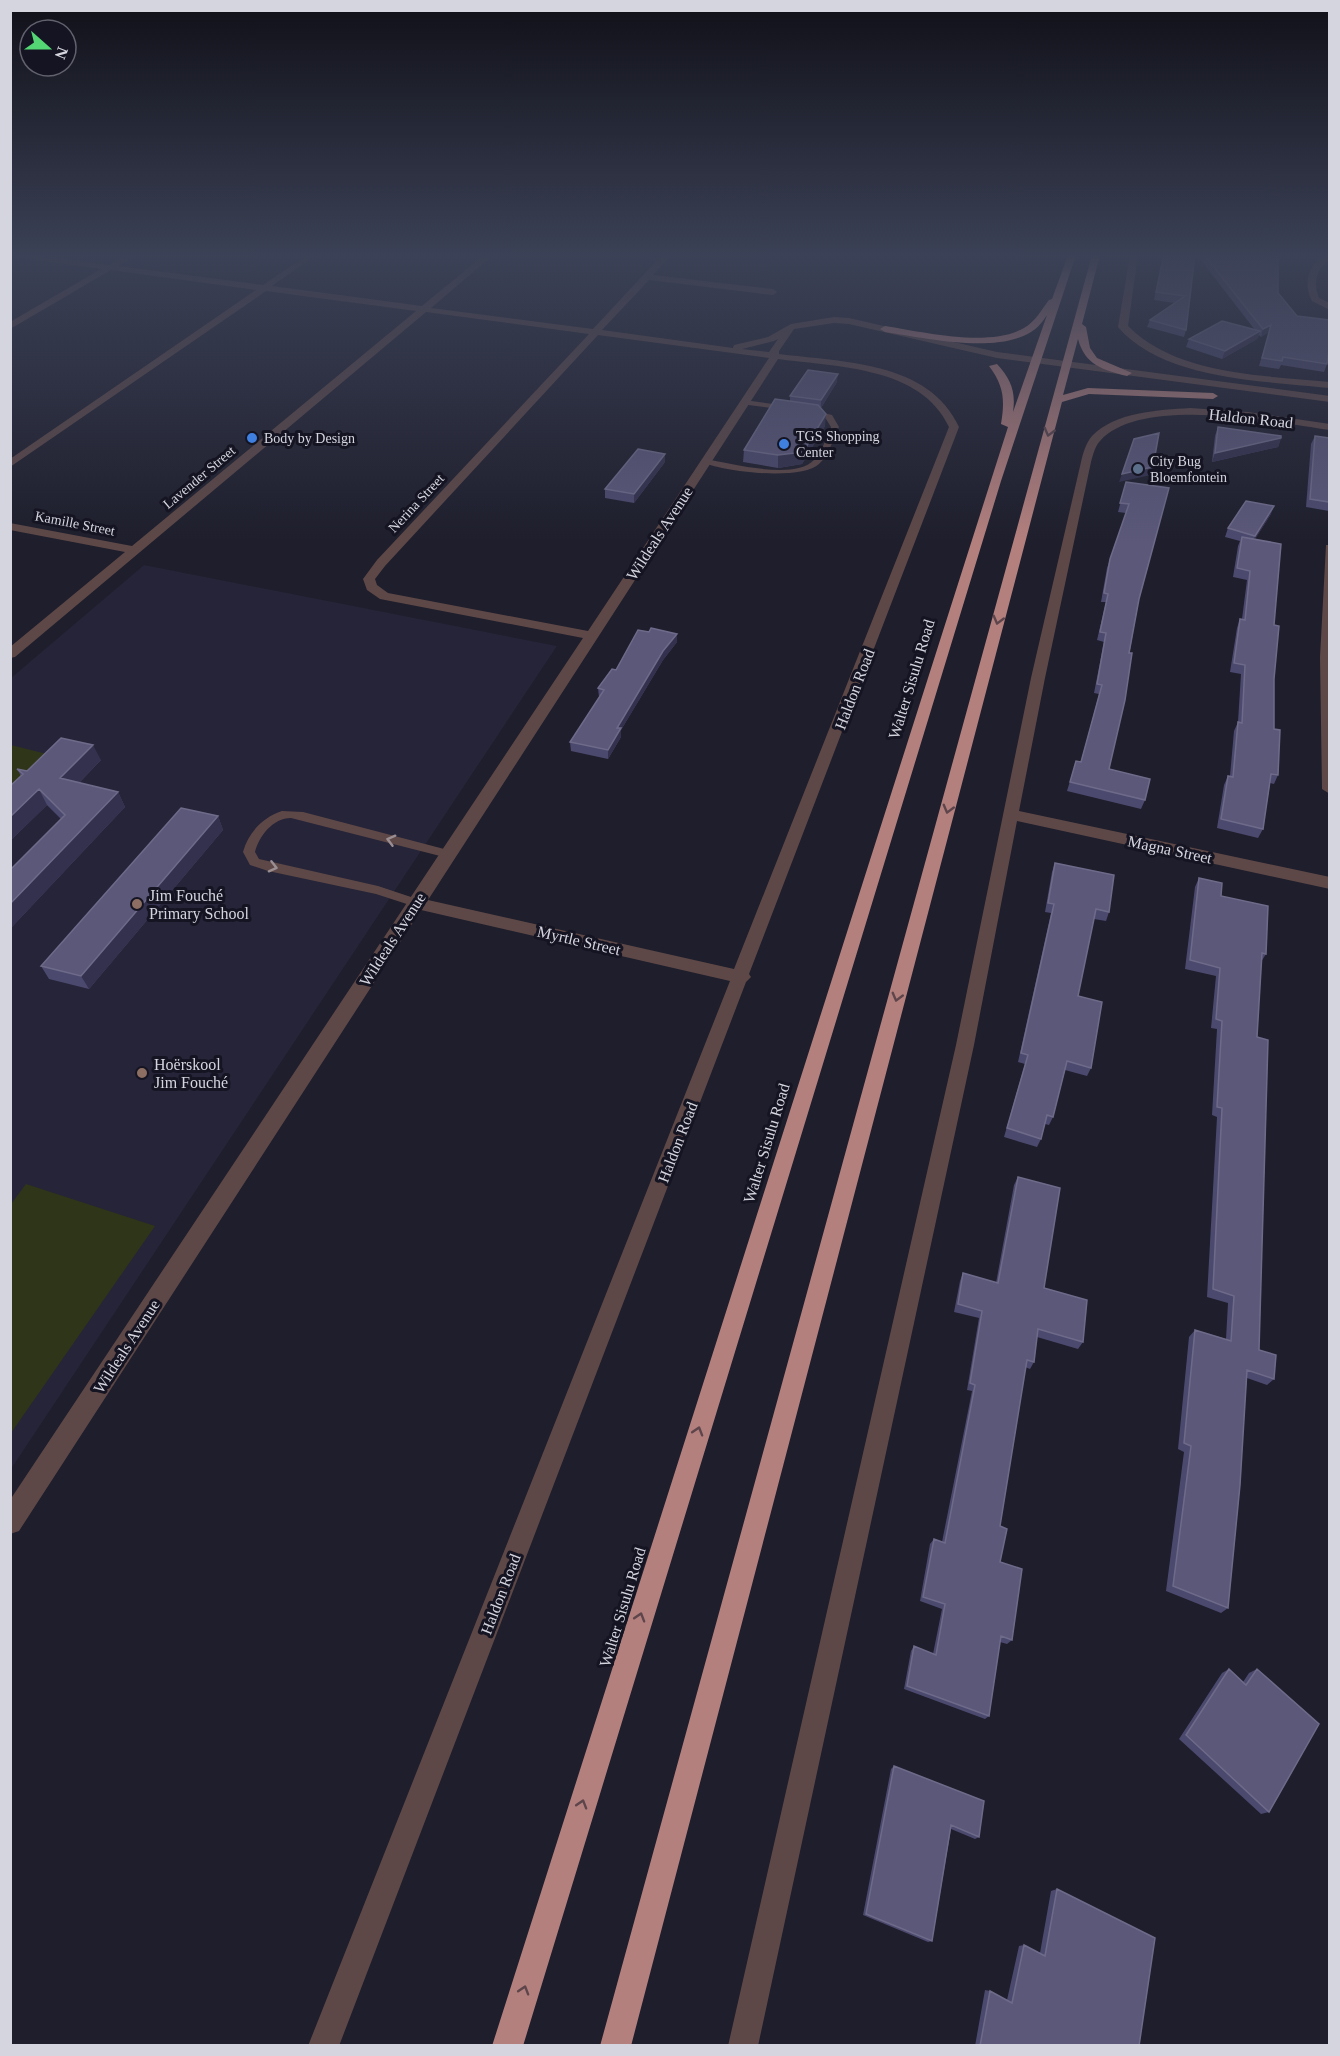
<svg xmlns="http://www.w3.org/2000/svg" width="1340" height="2056" font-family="'Times New Roman',serif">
  <rect width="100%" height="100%" fill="#1e1e2c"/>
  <path fill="#252438" d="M144,565L557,646L11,1469V678Z"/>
  <path fill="#2f3518" d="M11,745L47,754L11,787Z
    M26,1184L155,1226L11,1433V1204Z"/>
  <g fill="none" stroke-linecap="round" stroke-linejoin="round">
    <path fill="#5e4847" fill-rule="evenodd" d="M744,400L787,406L791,408L787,410L741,404L740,402Z
      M806,409L832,415L839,427C833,439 829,455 819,464C802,481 719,472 701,461L705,459C731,463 794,481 814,460C822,452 826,438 831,427L826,419L806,413Z
      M282,811L303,812L448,850L454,854L448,858L291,818C273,818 259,836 255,852L259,859L378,886L420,900L422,903L420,906L416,907L376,894L268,871L250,865L243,852C248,833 263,817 282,811Z"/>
    <path fill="#5e4847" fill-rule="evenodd" d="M13,255H35L109,265L125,255H135L118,266L263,285L307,255H316L272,286L422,306L484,255H493L431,308L593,329L662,255H671L653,275L773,289L777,292L773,295L649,280L602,330L733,348L734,345L768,337L791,324L834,317L849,318L997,352L1330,396V402L997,358L849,324L834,323L794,329L779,351V354C842,362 929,361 959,427L749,974L751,977L746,982L339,2046H308L730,981L421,910L19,1531L10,1534V1500L583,638L380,599L367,590L363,579L377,560L589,334L426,312L15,657L10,658V647L125,552L10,530V523L132,546L416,311L266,291L10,467V459L256,290L111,270L10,329V322L101,269L17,257ZM598,335L769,358L588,631L388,593L377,585L375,579L385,566ZM778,339L769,352L742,349L774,341ZM778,359C836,367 921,366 949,427L734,969L428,900Z
      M1130,255H1138L1128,326C1178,376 1263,375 1330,382V388C1265,381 1163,380 1118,327Z
      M1324,255H1330V259C1316,269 1313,282 1319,298L1330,303V310L1312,301C1303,283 1308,266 1324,255Z
      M1190,408L1248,412L1330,424V430C1275,422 1141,395 1100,441C1095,446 1093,455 1091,462L1045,678L1019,811L1330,877V889L1017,821L974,1045L758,2046H728L956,1045L1031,678L1081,462C1083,453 1086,443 1092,436C1115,412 1159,410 1190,408Z
      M1326,545H1330V794L1322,789L1320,657Z"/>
    <path fill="#b4807e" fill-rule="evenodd" d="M1068,255H1076L1001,481L523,2046H492L1008,427L1001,424C1005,400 1004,386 989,366L997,364C1011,379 1016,392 1013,412L1047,315C1043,321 1038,328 1031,332C995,354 925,338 885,332L880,329L885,326C923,332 990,348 1024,328C1035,322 1042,309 1049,300L1052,299Z
      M1092,255H1100L1082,324L1086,327L1090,348L1097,358L1132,373L1127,376C1103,370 1085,365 1078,339L1063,395L1088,388L1213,393L1218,396L1213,399L1089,394L1062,402L631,2046H600Z"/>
  </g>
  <path fill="#4c496e" d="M1163,255H1195L1186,330L1184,337L1147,327L1150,320L1175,303L1154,300Z
    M1197,255H1261L1278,293L1327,364L1324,372L1281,365L1279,369L1259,366L1269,332L1261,337L1259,335L1257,339L1222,359L1186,347L1189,339L1255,330Z
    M837,382L821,408L825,426L802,464L778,468L743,462L744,450L790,401V396Z
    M1218,427L1281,438L1278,447L1212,462L1215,436Z
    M1315,436L1329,438V511L1306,507L1311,444Z
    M665,462L634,503L605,498V489Z
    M1126,482L1139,599L1109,769L1145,800L1141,809L1067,791L1076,761L1081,762L1099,694L1094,693L1104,642L1097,640L1106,602H1101L1107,568L1126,513L1118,512Z
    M1271,514L1255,539L1274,625V729L1278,775L1274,784L1270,783L1263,829L1258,838L1217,828L1224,785L1228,776H1230L1234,731L1238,722L1241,674L1230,672L1237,628L1240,619H1242L1247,580L1233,577L1238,546L1240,541L1225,537L1228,528Z
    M649,632L677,634V642L663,660L621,730V737L608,759L571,751L570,742L599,697L598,688L616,670Z
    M101,760L79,783L118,792L125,807L10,929V870L61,819L47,805L10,841V786L21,776L17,769L27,771Z
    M218,816L223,830L89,989L49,979L41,966Z
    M1055,863L1109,912L1106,921L1094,919L1078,996L1091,1068L1087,1076L1065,1070L1053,1117L1049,1125L1045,1124L1041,1139L1037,1147L1004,1137L1025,1064L1018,1062L1051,913L1045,912L1052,872Z
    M1199,878L1221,896L1266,954L1261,962L1257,1037L1259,1350L1274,1379L1267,1385L1247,1378L1228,1608L1221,1613L1166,1591L1184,1452L1178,1449L1189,1337L1195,1330L1226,1339L1228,1303L1207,1297L1217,1117L1212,1115L1217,1029L1211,1028L1216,976L1185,969L1195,887Z
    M1018,1177L1044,1288L1083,1342L1078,1349L1037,1337L1034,1362L1030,1369L1025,1367L1000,1526V1562L1012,1640L1007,1644L1000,1642L989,1716L985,1719L904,1689L911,1651L914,1646L933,1654L942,1609L920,1601L930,1544L934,1539L942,1542L972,1391L967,1390L979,1318L954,1312L960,1281L963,1273L996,1283L1014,1185Z
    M1229,1669L1243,1682L1249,1673L1257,1669L1269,1812L1261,1814L1179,1739L1222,1673Z
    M894,1766L979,1837L975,1839L951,1829L932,1941L928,1942L863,1915L891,1769Z
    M1057,1889L1139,2046H975L985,1990L990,1991L1007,2000L1019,1946L1024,1945L1040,1953L1051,1891Z"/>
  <path fill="#34314e" d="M1271,325L1269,332L1261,337L1263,329Z
    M1260,331L1257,339L1222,359L1225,351Z
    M838,374L837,382L821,408V400Z
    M826,414L825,426L802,464L778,468V455Z
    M1281,438L1278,447L1212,462L1215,453Z
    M665,454V462L634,503V494Z
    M1153,467L1151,475L1119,482L1122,474Z
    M1274,506L1271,514L1252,544L1255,536Z
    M677,634V642L663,660L621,730V737L608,759V750L617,728L663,651Z
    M93,745L101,760L68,794L60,778Z
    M39,789L47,805L10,841V817Z
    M118,792L125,807L10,929V904Z
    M218,816L223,830L89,989L81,976Z"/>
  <path fill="#5b587a" stroke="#6e6b8a" stroke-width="1.5" d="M1164,255H1195L1186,330L1150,320L1185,296L1156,292Z
    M1204,255H1261L1278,257V293L1297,316L1329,320V350L1327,364L1283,357L1282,361L1262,358L1271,325L1263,329Z
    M1222,321L1260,331L1225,351L1189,339Z
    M808,370L838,374L821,400L790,396Z
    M775,399L818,405L826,414L803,452L778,455L744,450Z
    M1218,427L1281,436V438L1215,453Z
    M1159,433L1153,467L1122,474L1134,439Z
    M1315,436L1329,438V502L1310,499Z
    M638,449L665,454L634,494L605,489Z
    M1126,482L1169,488L1139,599L1129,653H1132L1125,700L1109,769L1150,779L1145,800L1070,782L1076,761L1081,762L1102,685L1097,684L1106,633L1100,632L1108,594L1104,593L1110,559L1129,504L1120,503Z
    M1246,501L1274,506L1255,536L1228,528Z
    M1242,537L1281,544L1274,625L1279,626L1274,679V729L1280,730L1278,775L1271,774L1263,829L1221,819L1228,776L1233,777L1238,722L1242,723L1245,665L1234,663L1240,619L1245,620L1250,571L1237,568Z
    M651,628L677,634L663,651L617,728H621L608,750L570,742L604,690L598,688L612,669L616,670L638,630L649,632Z
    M61,738L93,745L60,778L118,792L10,904V870L65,815L39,789L10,817V786L23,774L17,769L27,771Z
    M181,808L218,816L81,976L41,966Z
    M1055,863L1114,875L1109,912L1096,909L1078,996L1102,1002L1091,1068L1067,1061L1053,1117L1047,1115L1041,1139L1007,1128L1028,1055L1021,1053L1054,904L1048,903Z
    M1199,878L1222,883L1221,896L1268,906L1266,954L1262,953L1257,1037L1268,1040L1259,1350L1276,1355L1274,1379L1247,1370L1240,1485L1228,1608L1173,1586L1191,1446L1184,1443L1195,1330L1231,1341L1234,1296L1213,1289L1222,1108L1217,1107L1222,1021L1216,1019L1220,968L1190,960Z
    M1018,1177L1060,1188L1044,1288L1087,1300L1083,1342L1038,1329L1034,1362L1027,1360L1000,1526L1007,1529L1000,1562L1022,1569L1012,1640L1001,1636L989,1716L907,1686L914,1646L936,1655L945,1604L923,1597L934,1539L945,1543L975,1385L970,1383L982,1311L958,1304L963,1273L998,1283Z
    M1229,1669L1246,1685L1257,1669L1319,1724L1269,1812L1186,1735Z
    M894,1766L984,1801L979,1837L951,1825L932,1941L866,1914Z
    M1057,1889L1155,1938L1139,2046H980L990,1991L1012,2003L1024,1945L1045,1956Z"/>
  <defs><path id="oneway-chevron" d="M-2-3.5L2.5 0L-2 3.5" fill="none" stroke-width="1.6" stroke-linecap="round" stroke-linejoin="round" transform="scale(1.5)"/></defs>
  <g stroke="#5d454b">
    <use href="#oneway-chevron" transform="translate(1049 432) rotate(105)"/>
    <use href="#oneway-chevron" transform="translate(998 620) rotate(105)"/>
    <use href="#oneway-chevron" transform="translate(948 809) rotate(105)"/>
    <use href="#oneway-chevron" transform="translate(897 997) rotate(105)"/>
    <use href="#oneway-chevron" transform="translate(698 1431) rotate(-73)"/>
    <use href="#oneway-chevron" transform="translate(640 1617) rotate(-73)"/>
    <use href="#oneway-chevron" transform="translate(582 1804) rotate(-73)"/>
    <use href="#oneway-chevron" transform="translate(524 1990) rotate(-73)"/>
  </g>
  <g stroke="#9a8e93">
    <use href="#oneway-chevron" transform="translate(391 840) rotate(-165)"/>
    <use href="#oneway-chevron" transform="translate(273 867) rotate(14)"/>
  </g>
  <linearGradient id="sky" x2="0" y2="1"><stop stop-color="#101018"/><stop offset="0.47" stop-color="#3b4156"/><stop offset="1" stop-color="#3b4156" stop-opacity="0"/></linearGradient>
  <rect width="1340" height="543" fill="url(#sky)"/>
  <g fill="#3f7fe0" stroke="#151422" stroke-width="2">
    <circle cx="252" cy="438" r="6"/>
    <circle cx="784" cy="444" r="6"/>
  </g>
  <circle fill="#5c6f8a" stroke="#151422" stroke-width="2" cx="1138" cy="469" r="6"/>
  <g fill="#8d6e63" stroke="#151422" stroke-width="2">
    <circle cx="137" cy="904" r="6"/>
    <circle cx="142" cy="1073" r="6"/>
  </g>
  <g text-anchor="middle" stroke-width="6" stroke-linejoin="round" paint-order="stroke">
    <g font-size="14" fill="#d5d5df" stroke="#151422" text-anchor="start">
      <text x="796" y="441">TGS Shopping<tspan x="796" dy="16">Center</tspan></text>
      <text x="264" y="443">Body by Design</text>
      <text x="1150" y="466">City Bug<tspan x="1150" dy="16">Bloemfontein</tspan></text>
    </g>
    <g font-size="14" fill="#d5d5df" stroke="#151422">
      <text transform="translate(199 477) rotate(-40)" y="5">Lavender Street</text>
      <text transform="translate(416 503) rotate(-47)" y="5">Nerina Street</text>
      <text transform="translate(75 523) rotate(11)" y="5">Kamille Street</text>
    </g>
    <g font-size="16" fill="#d5d5df" stroke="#151422">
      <text transform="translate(1251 418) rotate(6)" y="6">Haldon Road</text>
      <text transform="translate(659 533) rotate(-57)" y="6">Wildeals Avenue</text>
      <text transform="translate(911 679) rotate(-73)" y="6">Walter Sisulu Road</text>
      <text transform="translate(854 689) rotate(-69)" y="6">Haldon Road</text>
      <text transform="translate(1170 849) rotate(12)" y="6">Magna Street</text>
      <text transform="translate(392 939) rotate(-57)" y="6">Wildeals Avenue</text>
      <text transform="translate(579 940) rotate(13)" y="6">Myrtle Street</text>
      <text transform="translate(677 1142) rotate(-69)" y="6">Haldon Road</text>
      <text transform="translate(766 1143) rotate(-73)" y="6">Walter Sisulu Road</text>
      <text transform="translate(126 1346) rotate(-57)" y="6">Wildeals Avenue</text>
      <text transform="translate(500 1594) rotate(-69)" y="6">Haldon Road</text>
      <text transform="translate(622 1607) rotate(-73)" y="6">Walter Sisulu Road</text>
    </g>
    <g font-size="16" fill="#d5d5df" stroke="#151422" text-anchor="start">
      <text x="149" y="901">Jim Fouché<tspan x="149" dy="18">Primary School</tspan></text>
      <text x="154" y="1070">Hoërskool<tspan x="154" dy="18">Jim Fouché</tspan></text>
    </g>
  </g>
  <rect width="1340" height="2056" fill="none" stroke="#d5d5df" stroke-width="24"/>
  <g transform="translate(48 48) rotate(111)"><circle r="28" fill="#151422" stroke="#62616e" stroke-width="1.5"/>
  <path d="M0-4.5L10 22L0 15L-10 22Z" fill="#53d673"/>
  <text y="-9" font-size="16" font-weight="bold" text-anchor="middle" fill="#d5d5df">N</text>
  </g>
</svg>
